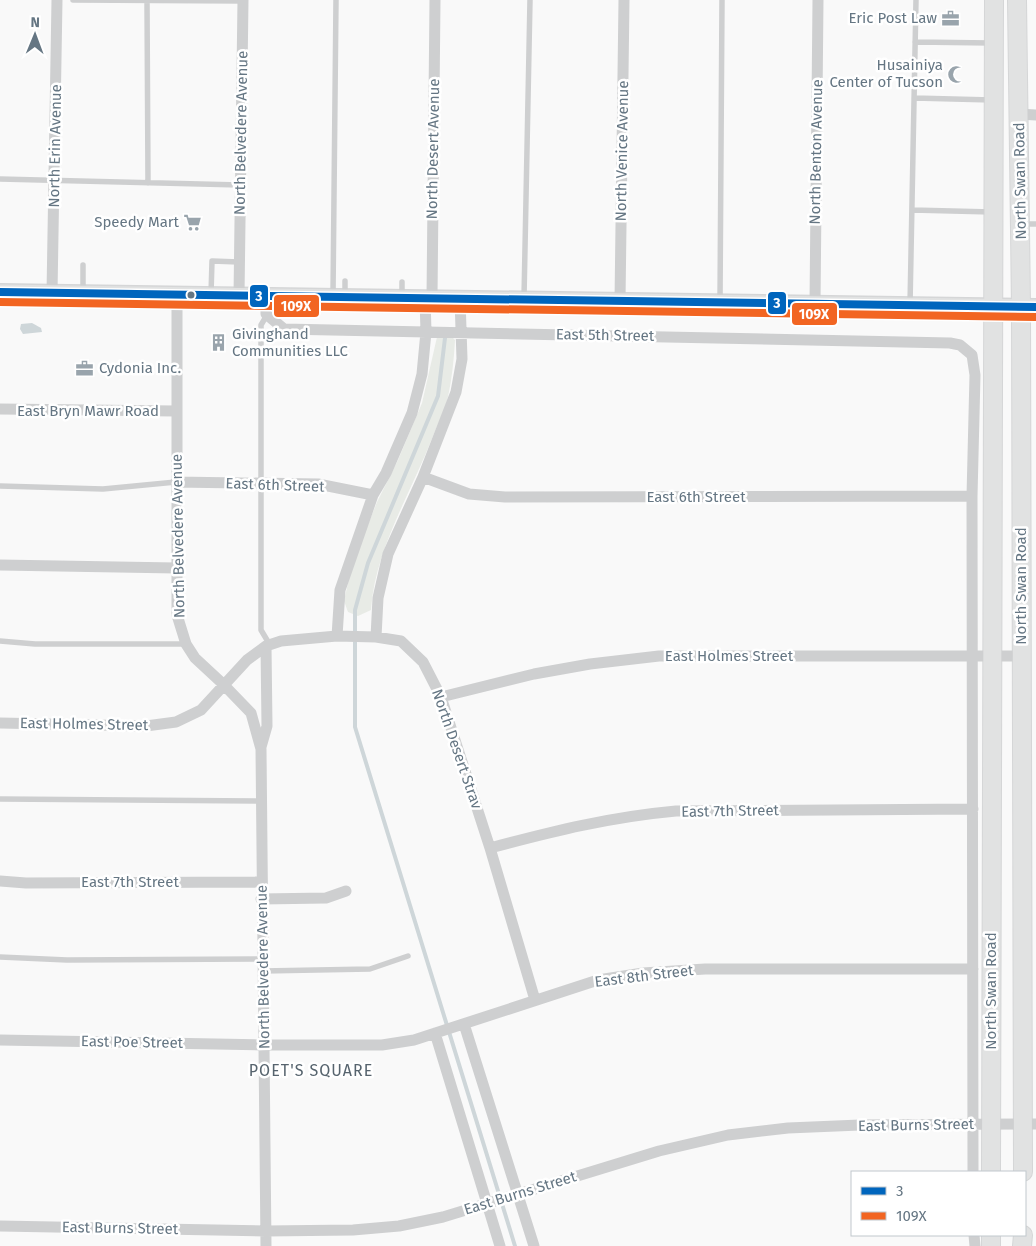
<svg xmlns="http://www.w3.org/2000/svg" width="1036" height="1246" font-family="'Fira Sans',sans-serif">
  <rect width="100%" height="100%" fill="#f9f9f9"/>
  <path fill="#e8ebe6" d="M450,335L455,340C454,359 452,378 448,397C445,410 438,423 433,436C411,493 375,549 371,610L358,616L348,612L344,601L352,565L377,502L398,460L422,403L437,337Z"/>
  <path fill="#ced6d9" d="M32,323L41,328L42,332L23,334L20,329L21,324Z"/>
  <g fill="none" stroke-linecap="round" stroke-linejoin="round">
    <path stroke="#ced6d9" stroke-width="4" d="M445,338L438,396L368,563L355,610V727L515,1246"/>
    <defs>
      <path id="secondary" d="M0,292L1036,307"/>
      <path id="primary" d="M1017,0L1021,307L1023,1172
        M991,1172L994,0
        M991,1246V1235
        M1022,1246L1023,1235"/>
    </defs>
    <use href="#secondary" stroke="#d5d6d7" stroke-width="18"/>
    <use href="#primary" stroke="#d5d6d7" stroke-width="20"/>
    <path stroke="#cecfd0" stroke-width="5.5" d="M73,0L243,1
      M147,1L148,183
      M915,42L991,43
      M914,98L992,100
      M0,179L240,185
      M912,210L992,212
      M1022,224H1036
      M83,265V293
      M211,294L212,261L239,262
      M333,295L336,0
      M345,296V281
      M402,296V282
      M524,298L530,0
      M720,302L722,0
      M910,305L916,0
      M267,315L261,325V630L270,645
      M0,486L103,489L176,482
      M0,641L35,644H186
      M0,799L261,801
      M0,957L67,960L262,959
      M263,971L370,969L408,956"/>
    <path stroke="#cecfd0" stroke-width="11" d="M1019,114L1036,115
      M52,293L57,0
      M177,295V615L186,644L195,658L223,684L251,713L261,749L266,1246
      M239,296L243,0
      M266,296V314L284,329L950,343L960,345L972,355L975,375L972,496L973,1172
      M432,298L435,0
      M620,301L624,0
      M815,304L818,0
      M0,409L175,411
      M423,477L469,494L505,497L972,496
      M176,482L318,484L373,495
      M0,565L176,568
      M337,636L340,590L373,495L386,473L412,413L422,374L426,332L425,298
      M376,637L378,598L388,554L423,477L456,392L462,359L460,299
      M441,697L534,674L590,664L659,656H1021
      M0,723L146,726L176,722L201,710L247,660L266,646L281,641L337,636L376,637L401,641L423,662L441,697L490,848L535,1000
      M261,747L267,726L266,646
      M490,848C554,831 610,817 676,811L973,809
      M0,881L26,883L261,882
      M261,899L326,898L346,891
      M464,1024L534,1246
      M435,1033L500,1246
      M0,1040L264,1045H382L414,1040L598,980L643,973L705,969H973
      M0,1226L266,1231L353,1230L399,1226L443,1217L659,1151L728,1135L788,1128L860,1125L1036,1124
      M974,1235L975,1246"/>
    <use href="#secondary" stroke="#e1e2e2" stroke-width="15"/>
    <use href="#primary" stroke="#e1e2e2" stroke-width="18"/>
    <defs>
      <path id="bus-1" d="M0,292L1036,307"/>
      <path id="bus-2" d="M0,302L1036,317"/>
    </defs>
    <use href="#bus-1" stroke="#fff" stroke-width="11"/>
    <use href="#bus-2" stroke="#fff" stroke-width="11"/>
    <use href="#bus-1" stroke="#0065bd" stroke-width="8"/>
    <use href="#bus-2" stroke="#f26522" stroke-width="8"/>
  </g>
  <defs>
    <symbol id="office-bare" viewBox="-9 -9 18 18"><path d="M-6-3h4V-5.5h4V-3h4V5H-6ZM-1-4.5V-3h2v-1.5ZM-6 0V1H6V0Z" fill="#99a4ac" stroke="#fff" stroke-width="2.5" paint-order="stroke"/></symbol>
    <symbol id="mosque-bare" viewBox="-9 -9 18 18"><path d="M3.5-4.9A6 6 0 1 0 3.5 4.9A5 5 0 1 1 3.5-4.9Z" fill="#99a4ac" stroke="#fff" stroke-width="2.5" paint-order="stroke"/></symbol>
    <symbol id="supermarket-bare" viewBox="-9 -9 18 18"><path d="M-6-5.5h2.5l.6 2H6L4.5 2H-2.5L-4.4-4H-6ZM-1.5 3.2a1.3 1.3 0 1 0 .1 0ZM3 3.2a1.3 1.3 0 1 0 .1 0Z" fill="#99a4ac" stroke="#fff" stroke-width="2.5" paint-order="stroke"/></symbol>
    <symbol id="building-bare" viewBox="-9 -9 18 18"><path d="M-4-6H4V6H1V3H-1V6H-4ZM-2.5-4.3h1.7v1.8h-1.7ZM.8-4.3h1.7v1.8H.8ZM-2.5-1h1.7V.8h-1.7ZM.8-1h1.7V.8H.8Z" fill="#99a4ac" stroke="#fff" stroke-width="2.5" paint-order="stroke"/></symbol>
  </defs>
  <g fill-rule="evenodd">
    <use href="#office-bare" x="938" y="6" width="25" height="25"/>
    <use href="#mosque-bare" x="944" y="62" width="25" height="25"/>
    <use href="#supermarket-bare" x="180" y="210" width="25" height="25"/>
    <use href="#building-bare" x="206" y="330" width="25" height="25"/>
    <use href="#office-bare" x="72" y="356" width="25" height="25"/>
  </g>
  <circle fill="#657683" stroke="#fff" stroke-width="2" cx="191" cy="295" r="4.5"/>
  <g text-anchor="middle" stroke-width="5" stroke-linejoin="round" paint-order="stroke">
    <g font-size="15" fill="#657683" stroke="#fff" text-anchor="end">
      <text x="937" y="23">Eric Post Law</text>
      <text x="943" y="70">Husainiya<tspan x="943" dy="17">Center of Tucson</tspan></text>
      <text x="179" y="227">Speedy Mart</text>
      <text x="232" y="339" text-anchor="start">Givinghand<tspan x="232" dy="17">Communities LLC</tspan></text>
      <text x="99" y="373" text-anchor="start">Cydonia Inc.</text>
    </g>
    <g font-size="15" fill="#657683" stroke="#fff">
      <text transform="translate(241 133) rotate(-89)" y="5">North Belvedere Avenue</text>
      <text transform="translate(55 146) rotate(-89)" y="5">North Erin Avenue</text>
      <text transform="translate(433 149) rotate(-89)" y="5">North Desert Avenue</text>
      <text transform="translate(622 151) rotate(-89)" y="5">North Venice Avenue</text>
      <text transform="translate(816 152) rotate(-89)" y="5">North Benton Avenue</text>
      <text transform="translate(1020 181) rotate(-91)" y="5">North Swan Road</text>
      <text transform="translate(605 335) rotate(1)" y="5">East 5th Street</text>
      <text x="88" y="416">East Bryn Mawr Road</text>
      <text transform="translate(275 485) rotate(2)" y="5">East 6th Street</text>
      <text x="696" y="502">East 6th Street</text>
      <text transform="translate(178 536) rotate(-91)" y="5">North Belvedere Avenue</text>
      <text transform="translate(1021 586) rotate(-90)" y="5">North Swan Road</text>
      <text x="729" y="661">East Holmes Street</text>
      <text transform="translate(84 724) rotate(1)" y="5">East Holmes Street</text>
      <text transform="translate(457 749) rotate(71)" y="5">North Desert Strav</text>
      <text transform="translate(730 811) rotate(-1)" y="5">East 7th Street</text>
      <text x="130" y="887">East 7th Street</text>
      <text transform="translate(263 967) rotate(-91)" y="5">North Belvedere Avenue</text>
      <text transform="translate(644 976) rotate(-7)" y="5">East 8th Street</text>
      <text transform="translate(991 991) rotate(-90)" y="5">North Swan Road</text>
      <text transform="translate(132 1042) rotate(1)" y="5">East Poe Street</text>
      <text transform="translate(916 1125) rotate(-1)" y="5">East Burns Street</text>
      <text transform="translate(520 1193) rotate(-17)" y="5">East Burns Street</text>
      <text transform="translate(120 1228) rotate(1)" y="5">East Burns Street</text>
    </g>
    <g font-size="16" letter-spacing="1" fill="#57646e" stroke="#fff">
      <text x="311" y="1076">POET'S SQUARE</text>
    </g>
  </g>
  <g stroke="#fff" stroke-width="2">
    <rect x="249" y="284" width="20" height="24" rx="5" fill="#0065bd"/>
    <rect x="767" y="291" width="20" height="24" rx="5" fill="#0065bd"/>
    <rect x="273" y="294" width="47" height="24" rx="5" fill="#f26522"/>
    <rect x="791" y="302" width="47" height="24" rx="5" fill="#f26522"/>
  </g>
  <g font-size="14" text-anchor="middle" font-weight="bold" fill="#fff">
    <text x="259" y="301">3</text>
    <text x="777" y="308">3</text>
    <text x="296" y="311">109X</text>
    <text x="814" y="319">109X</text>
  </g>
  <rect x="851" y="1171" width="175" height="65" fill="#ffffff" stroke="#c1c8cd"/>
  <rect x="861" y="1187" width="25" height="8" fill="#0065bd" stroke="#c1c8cd"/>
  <text x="896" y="1196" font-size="15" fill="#657683">3</text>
  <rect x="861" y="1212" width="25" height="8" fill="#f26522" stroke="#c1c8cd"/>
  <text x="896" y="1221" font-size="15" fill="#657683">109X</text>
  <g transform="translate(35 35) rotate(1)" stroke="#ffffff" stroke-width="4" paint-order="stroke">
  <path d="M0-4L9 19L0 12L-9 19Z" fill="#657683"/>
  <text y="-8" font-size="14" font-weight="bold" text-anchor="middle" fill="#657683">N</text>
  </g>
</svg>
